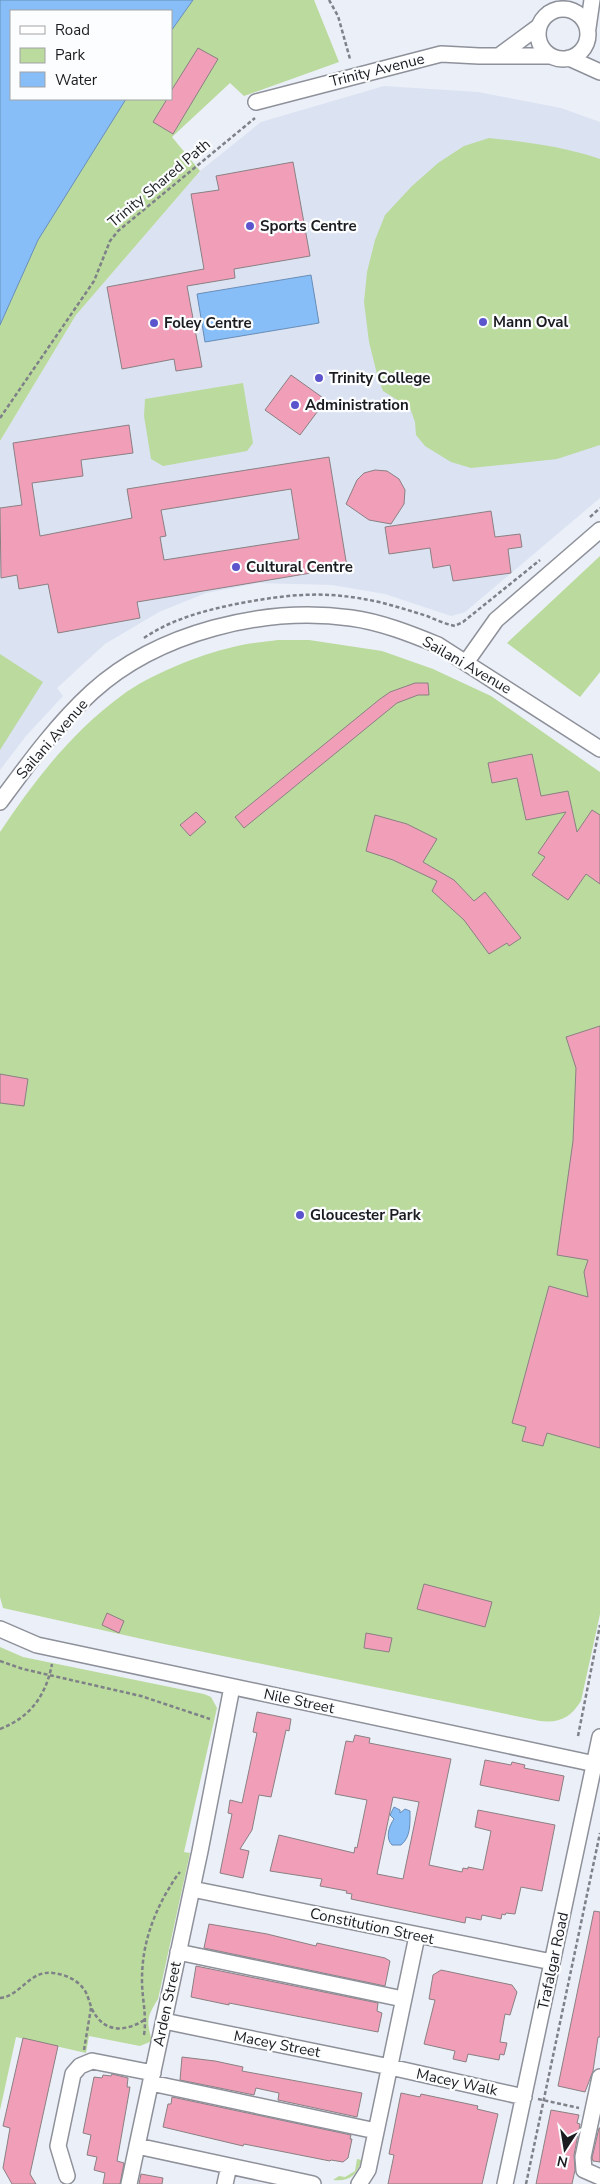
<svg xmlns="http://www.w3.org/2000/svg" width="600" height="2184" font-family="'Nunito Sans',sans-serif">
  <rect width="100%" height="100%" fill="#ebeff8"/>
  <path fill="#dbe2f2" d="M384,86L478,92L561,108L600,122V498L465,612L451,616L385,594L332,585L258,583L206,593L159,612L105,644L57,688L63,696L26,736L0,770V441L76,315L200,171L261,122Z"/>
  <path fill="#bbda9d" d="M193,0H314L339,62L244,96L230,83L172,137L200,171L76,315L0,441V325L38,240L126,99H171V31Z
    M489,138C527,142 564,147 600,159V445L557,459L471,468L451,462L425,446L416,435L415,422L410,408L383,391L378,378L369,342L364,302L367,272L375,240L385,215L412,186L438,163L464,146Z
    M243,383L253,443L247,451L163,466L151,459L144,416L145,399Z
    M600,556V672L580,697L507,643Z
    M278,640H309L382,651L433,669L491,696L600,772V1614L581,1701C570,1718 560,1723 540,1721L160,1643L3,1608L0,1597V832C33,782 72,732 121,696C149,675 198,655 233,647C247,643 263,642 278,640Z
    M0,654L43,682L0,750Z
    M0,1647L23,1657L204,1694L211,1697L217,1708L184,1852L190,1853L158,1999C147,2017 146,2020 152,2041L140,2046L89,2036L86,2053L16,2037L0,2110Z
    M357,2159L362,2160C357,2175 349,2182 333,2180L339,2176L345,2177L355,2171Z"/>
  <path fill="#88bef8" stroke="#678db7" d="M0,0H193L171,31V11H11V99H126L38,240L0,325Z
    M311,275L319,323L205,342L197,294Z
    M394,1807L400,1810V1813L405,1809L410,1811C410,1823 411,1837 401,1845H392C385,1838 389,1826 394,1819L390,1815Z"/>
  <path fill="#f19fb9" stroke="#8a8083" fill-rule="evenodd" d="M198,48L218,59L173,134L153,122L167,99H171V91Z
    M293,162L310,256L234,269L235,278L187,286L202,367L176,371L174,359L122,369L107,287L204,269L191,194L219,190L216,176Z
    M291,375L326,400L300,435L265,410Z
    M129,425L133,453L81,460L83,476L32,483L40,536L132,518L127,489L329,457L347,567L137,602L140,618L58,633L48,584L19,589L17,575L1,578L0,508L22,505L13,443ZM291,489L299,539L164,560L160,537L166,536L161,510Z
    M375,470L387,471L399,479L405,490L404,504L391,524L369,520L346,504L357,480L364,473Z
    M491,511L495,537L520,534L522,547L508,549L511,573L453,581L450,565L433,568L430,548L389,554L385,527Z
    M415,683H428L429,695H418L397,703L244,828L235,817L380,699L390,692Z
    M532,754L541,796L568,791L577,832L592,810L600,815V884L586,874L568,900L532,875L545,857L538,853L566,812L526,820L517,778L492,783L488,763Z
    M196,812L206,822L190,836L180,825Z
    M375,815L407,824L437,839L423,862L454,880L474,901L485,892L521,938L509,946L507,943L489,954L464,920L432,891L437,881L393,860L366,851Z
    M600,1026V1448L547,1433L543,1446L522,1441L526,1427L512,1423L549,1286L588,1297L584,1272L588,1260L557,1255L573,1141L576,1068L566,1037Z
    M0,1074L28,1079L24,1106L0,1103Z
    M424,1584L492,1602L485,1627L417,1609Z
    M107,1613L124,1621L119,1633L102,1625Z
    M366,1633L392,1638L389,1652L364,1648Z
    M257,1712L291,1719L289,1731L286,1730L271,1797L259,1795L252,1830L240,1849L249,1851L243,1878L220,1873L232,1814L228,1813L230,1800L242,1803L257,1733L253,1732Z
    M355,1735L370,1738L369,1743L451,1759L429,1865L462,1872L463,1868L468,1869V1867L483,1870L491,1831L475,1827L478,1810L555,1825L542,1891L521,1887L515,1914L506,1913L505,1915L502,1914L501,1919L482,1915L481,1920L466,1917L465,1923L351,1899L352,1894L346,1893L347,1891L320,1886L322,1879L270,1871L279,1835L354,1853L355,1847L357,1848L367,1800L335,1794L346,1741L353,1742ZM393,1797L419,1802L403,1879L377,1874Z
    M485,1760L511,1765L512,1762L525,1765L524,1768L564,1776L559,1801L480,1785Z
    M594,1911L600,1912V2037H598L593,2071L585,2092L558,2086Z
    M209,1924L267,1934L316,1946L317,1943L385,1958L390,1961L385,1986L204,1948Z
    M196,1966L378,2003L377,2011L382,2013L378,2032L229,2003V2005L191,1997Z
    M441,1970L512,1985L517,1992L510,2015L505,2014L500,2042L507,2043L504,2055L500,2054L499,2060L468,2054L466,2062L453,2059L455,2051L424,2044L435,2000L429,1999L433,1975Z
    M23,2038L58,2046L30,2174L36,2184H12L3,2168L10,2128L3,2126Z
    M182,2057L215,2061L243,2067L242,2071L362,2093L357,2117L278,2100L279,2093L256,2088L254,2095L180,2080Z
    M112,2074L128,2078L127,2087H130L117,2161L124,2163L120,2184H103L105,2173L94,2170L97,2157L87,2155L91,2135L83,2133L94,2077L102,2078L103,2075L111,2076Z
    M401,2093L420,2097L421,2094L478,2106L477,2109L498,2114L482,2184H388L394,2155L389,2154Z
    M172,2097L351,2135L350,2139H352L348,2158L343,2162L331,2160L330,2161L244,2144L243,2146L163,2127L168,2104H171Z
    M551,2110L579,2115L577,2123L580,2124L574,2155L575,2170L572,2184H536Z
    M599,2128H600V2162L593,2161L592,2158Z
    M141,2174L163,2178L162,2184H139Z"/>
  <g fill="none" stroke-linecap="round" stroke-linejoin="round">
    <defs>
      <path id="minor" d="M538 34a25 25 0 1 1 50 0a25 25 0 1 1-50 0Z
        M588,28L592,0
        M500,55L538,27
        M569,58L600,72
        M256,102L441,54L479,56H550
        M467,661L496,620L600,530
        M0,802C28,764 57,724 92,692C158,632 265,606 351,618C381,622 411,634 438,645L600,749
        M0,1629L37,1645L595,1764
        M232,1687L200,1851L137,2146L313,2184
        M192,1889L552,1962
        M178,1952L403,1999
        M164,2021L390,2067L524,2097
        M600,2077L583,2157L584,2170L600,2177
        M151,2083L376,2131
        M67,2176L58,2146L73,2074L80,2066L92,2061L153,2073
        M129,2184L137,2146
        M225,2184L229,2166
        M359,2184L368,2170L417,1936
        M505,2184L600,1737"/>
    </defs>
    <use href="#minor" stroke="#8e919a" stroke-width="18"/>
    <path stroke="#7e8187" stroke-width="2.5" stroke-dasharray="4 2.5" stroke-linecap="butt" d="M329,0L338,16L350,59
      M0,418L94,281L110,241L118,231L255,118
      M590,517L600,508
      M144,638C172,619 203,611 236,604C289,594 325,590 379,602C395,606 411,611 427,616C436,620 446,624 455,626L463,622L540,560
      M0,1661L23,1669L141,1696L210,1719
      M0,1729C31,1717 46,1695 52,1664
      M578,1736L600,1625
      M0,1998C21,1996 29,1970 53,1973C64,1974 76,1979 83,1988C88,1994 89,2002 92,2009C104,2034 126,2032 146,2019
      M144,2035C147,2015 142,2000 142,1980C142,1949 150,1923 165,1895C170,1887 174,1879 180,1872
      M84,2050L91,2008
      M538,2099L579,2108
      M526,2184L600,1833"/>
    <use href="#minor" stroke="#fff" stroke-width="15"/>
  </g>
  <g fill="#5b54cc" stroke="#fcfdfe" stroke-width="2">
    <circle cx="250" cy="226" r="5"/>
    <circle cx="483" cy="322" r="5"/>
    <circle cx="154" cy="323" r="5"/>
    <circle cx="319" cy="378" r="5"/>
    <circle cx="295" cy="405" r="5"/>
    <circle cx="236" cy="567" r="5"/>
    <circle cx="300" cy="1215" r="5"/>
  </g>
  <g text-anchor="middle" stroke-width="4.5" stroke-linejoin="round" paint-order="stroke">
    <g font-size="15" fill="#1a1c1f" stroke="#fcfdfe">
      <text transform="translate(377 70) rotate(-14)" y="5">Trinity Avenue</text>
      <text transform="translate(159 183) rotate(-40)" y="5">Trinity Shared Path</text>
      <text transform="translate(467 665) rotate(30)" y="5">Sailani Avenue</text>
      <text transform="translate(52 739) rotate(-49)" y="5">Sailani Avenue</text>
      <text transform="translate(299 1701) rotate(12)" y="5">Nile Street</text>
      <text transform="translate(372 1926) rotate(12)" y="5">Constitution Street</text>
      <text transform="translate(553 1961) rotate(-78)" y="5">Trafalgar Road</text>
      <text transform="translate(167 2004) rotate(-78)" y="5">Arden Street</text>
      <text transform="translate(277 2044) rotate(11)" y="5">Macey Street</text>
      <text transform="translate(457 2082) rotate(12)" y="5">Macey Walk</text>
    </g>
    <g font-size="15" font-weight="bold" fill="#1a1c1f" stroke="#fcfdfe" text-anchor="start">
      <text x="260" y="231">Sports Centre</text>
      <text x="493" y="327">Mann Oval</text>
      <text x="164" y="328">Foley Centre</text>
      <text x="329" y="383">Trinity College</text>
      <text x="305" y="410">Administration</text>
      <text x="246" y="572">Cultural Centre</text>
      <text x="310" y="1220">Gloucester Park</text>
    </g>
  </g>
  <rect x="10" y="10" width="162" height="90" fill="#fcfdfe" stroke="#a2a3a5"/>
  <rect x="20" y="26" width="25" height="8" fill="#ffffff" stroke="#a2a3a5"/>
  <text x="55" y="35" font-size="15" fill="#1a1c1f">Road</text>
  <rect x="20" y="48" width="25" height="15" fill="#bbda9d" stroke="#a2a3a5"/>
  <text x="55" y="60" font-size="15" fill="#1a1c1f">Park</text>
  <rect x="20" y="72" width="25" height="15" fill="#88bef8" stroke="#a2a3a5"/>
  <text x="55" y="85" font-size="15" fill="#1a1c1f">Water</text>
  <g transform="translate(565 2149) rotate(192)" stroke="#fcfdfe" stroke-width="4" paint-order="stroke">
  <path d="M0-4L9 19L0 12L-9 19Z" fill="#1a1c1f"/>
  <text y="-8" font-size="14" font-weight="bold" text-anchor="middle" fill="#1a1c1f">N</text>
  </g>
</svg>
